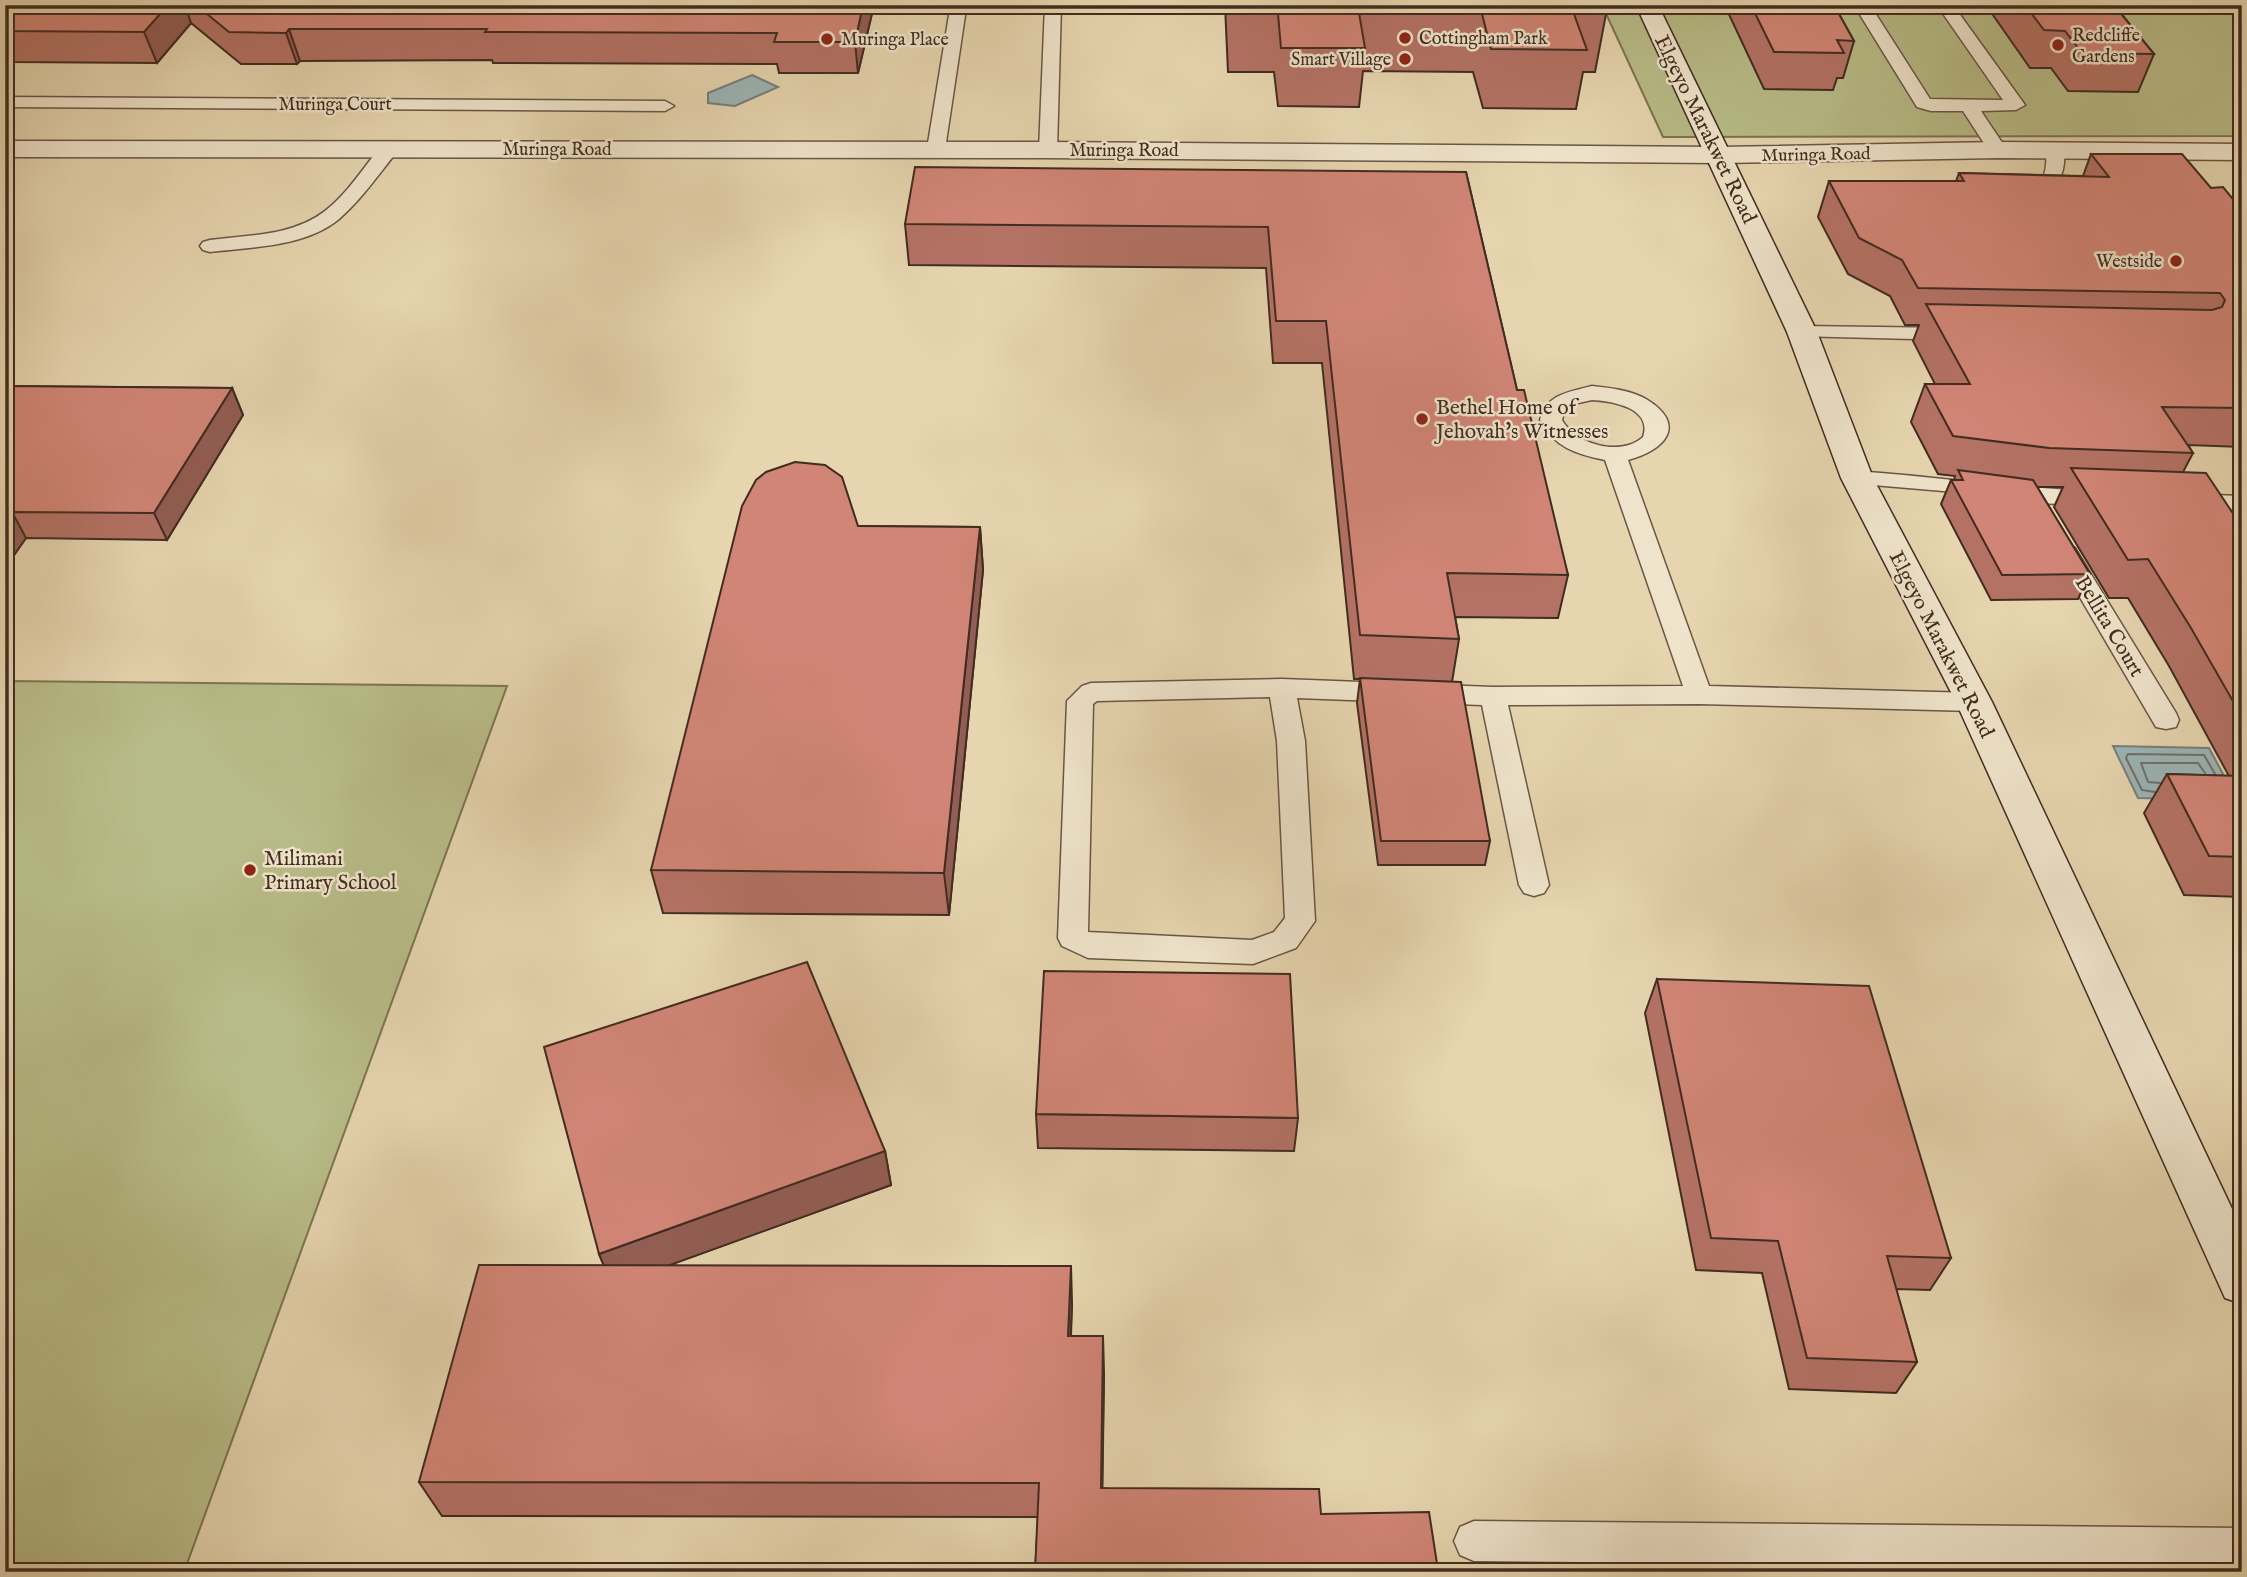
<svg xmlns="http://www.w3.org/2000/svg" width="2247" height="1577" font-family="'IM FELL English',serif">
  <rect width="100%" height="100%" fill="#e6d5af"/>
  <filter id="stains"><feTurbulence type="fractalNoise" baseFrequency=".00286" numOctaves="4"/><feColorMatrix values="0 0 0 0 .2 0 0 0 0 .09 0 0 0 0 .02 0 0 0 .5 -.17"/></filter>
  <radialGradient id="worn" r=".72"><stop offset=".6" stop-color="#630" stop-opacity="0"/><stop offset="1" stop-color="#630" stop-opacity=".3"/></radialGradient>
  <path fill="#b8bc88" stroke="#7c7454" stroke-width="2" d="M1602,5H2242V136L1663,137Z
    M5,681L507,686L184,1572H5Z"/>
  <path fill="#9cb5b7" stroke="#787e7b" stroke-width="2" d="M752,75L778,87L735,106L708,103V93Z
    M2113,746L2209,748L2237,800L2138,798Z"/>
  <g fill="none" stroke-linecap="round" stroke-linejoin="round">
    <path stroke="#6e706c" stroke-width="2" d="M2160,783L2148,782L2141,763H2198L2205,773
      M2155,792L2142,790L2126,758L2128,754L2204,755L2215,774"/>
    <defs>
      <path id="lane" d="M963,5L966,9L945,149L936,155L927,149L950,9L952,6Z
        M1045,5H1061L1057,150L1048,156L1039,150Z
        M1854,5H1870L1930,99L2003,100L1937,5H1953L2025,105L2016,110L1981,111L2007,150L2005,154H1991L1963,111H1931L1917,107Z
        M5,97L665,101L674,106L665,111L5,107Z
        M389,143L398,149L396,153C378,175 361,200 339,219C305,247 252,247 210,252L203,250L200,246L203,242L210,240C248,235 293,236 325,211C348,193 364,167 382,145Z
        M2055,145L2064,151C2066,174 2058,185 2042,200L2018,199L2015,195L2018,191C2022,190 2027,191 2031,190C2046,184 2047,164 2046,151Z
        M1802,326L1953,328L1961,329L1964,334L1961,339L1953,340L1795,336L1791,332L1795,328Z
        M1592,386C1610,388 1630,390 1646,399C1689,425 1664,451 1628,460L1709,686L1974,693L1983,696L1987,702L1983,708L1974,711L1699,704L1508,705L1549,885L1544,893L1534,896L1524,893L1519,885L1482,705L1297,698L1305,741L1315,921L1296,948L1253,964L1088,958L1062,946L1058,938L1067,701L1082,686L1091,683L1282,679L1493,687L1683,686L1605,460C1576,454 1554,447 1540,420C1546,394 1569,392 1592,386ZM1592,400C1612,401 1653,408 1643,437C1621,457 1576,445 1562,420L1564,412L1574,404ZM1270,697L1277,741L1285,918L1274,932L1252,940L1088,932L1093,704L1097,701Z
        M1857,471C1936,477 2015,488 2094,491L2102,493L2106,498L2102,503L2094,505L2032,503L1955,492L1849,483L1845,478L1849,473Z
        M2187,494L2242,496V510L2179,506L2175,501L2179,496Z
        M2066,545L2075,548L2078,553L2176,713L2179,720L2176,727L2166,729L2156,727L2054,553L2057,548Z
        M1474,1521L2242,1528V1568L1474,1561L1460,1555L1454,1541L1460,1527Z"/>
      <path id="street" d="M5,141L1048,142L1720,147L1998,142L2242,144V160L1998,158L1720,163L1048,158L5,157Z"/>
      <path id="secondary" d="M1636,5H1658L1817,332L1873,478L1992,702L2242,1230V1304L2225,1298L1956,702L1841,478L1787,332Z"/>
    </defs>
    <use href="#lane" stroke="#6a5644" stroke-width="3"/>
    <use href="#street" stroke="#6a5644" stroke-width="3"/>
    <use href="#secondary" stroke="#412c21" stroke-width="3"/>
    <use href="#lane" fill="#efe4cb" fill-rule="evenodd"/>
    <use href="#street" fill="#efe4cb" fill-rule="evenodd"/>
    <use href="#secondary" fill="#efe4cb" fill-rule="evenodd"/>
  </g>
  <path fill="#b47265" stroke="#412c21" stroke-width="2" d="M23,5H874L858,73H779L777,64L493,63L492,60L300,61L297,64H241L191,23L157,63L12,62L5,47V23Z
    M1225,5H1603L1606,14L1595,72H1583L1576,109L1483,108L1473,72L1363,71L1359,107L1278,106L1274,72H1228Z
    M1717,5H1834L1854,41L1843,78H1837L1833,90L1764,89L1726,8H1718Z
    M1986,5H2114L2154,54L2138,92L2068,91L2051,68H2030Z
    M2091,154L2211,188L2242,210V447L2188,445L2193,453L2183,472L2242,527V897L2184,895L2144,813L2167,774L2229,776L2169,666L2128,598H2109L2054,507L2063,487H2037L2090,574L2078,599L1991,600L1941,504L1951,480H1954L1955,476L1938,474L1911,422L1925,384H1935L1913,341L1919,325H1905L1890,296L1848,274L1818,217L1829,181H1956L1959,173L2083,176Z
    M1466,172L1517,390L1568,575L1558,618L1455,617L1459,639L1452,682L1490,841L1485,865H1378L1357,703L1360,679H1354L1322,363H1273L1266,268L909,265L905,224Z
    M5,386L232,388L243,415L167,540L26,538L5,568Z
    M858,526L980,527L983,570L949,915L663,913L651,870Z
    M1657,979L1951,1258L1930,1290L1896,1289L1917,1362L1896,1393L1789,1389L1762,1273L1696,1270L1645,1013Z
    M1036,1114L1298,1118L1294,1151L1038,1148Z
    M885,1151L891,1185L669,1265L1072,1303L1071,1336L1104,1372L1102,1488L1321,1514L1438,1570V1572H1035L1038,1517L442,1516L419,1482L604,1265L599,1254Z"/>
  <path fill="#925d53" stroke="#412c21" stroke-width="2" d="M168,5H185L191,23L157,63L144,32Z
    M863,5H874L858,73L855,42Z
    M289,29L300,61L297,64L286,33Z
    M232,388L243,415L167,540L154,513Z
    M12,512L26,538L5,568V520Z
    M980,527L983,570L949,915L944,873Z
    M885,1151L891,1185L612,1286L599,1254Z
    M1071,1266L1072,1303L1069,1372L1068,1336Z
    M1103,1336L1104,1372L1102,1522L1101,1488Z"/>
  <path fill="#d18576" stroke="#412c21" stroke-width="2" d="M23,5H168L144,32L5,31V23Z
    M196,5H863L855,42H774L777,33L485,32L487,29H289L286,33L229,32Z
    M1230,5H1603L1606,14H1574L1587,50L1491,49L1482,14L1359,13L1365,48H1281L1278,14H1231Z
    M1751,5H1834L1854,41L1837,40L1844,53L1774,52Z
    M2025,5H2114L2154,54L2082,53L2065,31L2044,30Z
    M2091,154H2182L2211,188L2223,187L2242,210V408L2162,407L2193,453L2049,448L1953,436L1925,384H1970L1926,304L2212,310L2222,307L2225,300L2220,293L1918,288L1902,260L1859,238L1829,181H1964L1959,173L2109,177Z
    M915,167L1466,172L1517,390H1524L1568,575L1447,573L1459,639L1360,635L1326,321H1276L1268,227L905,224Z
    M5,386L232,388L154,513L12,512L5,520Z
    M795,462L825,465L842,477L858,526L980,527L944,873L651,870L742,506L756,480L766,472Z
    M2071,468L2206,473L2242,527V717L2191,628L2148,559L2128,560Z
    M1958,470L2033,480L2090,574L2002,575L1951,480H1963Z
    M1360,678L1461,682L1490,841H1381Z
    M2167,774L2242,776V857L2209,856Z
    M807,962L885,1151L599,1254L544,1047Z
    M1044,971L1290,974L1298,1118L1036,1114Z
    M1657,979L1869,986L1951,1258L1887,1256L1917,1362L1807,1358L1778,1241L1711,1238Z
    M479,1265L1071,1266L1068,1336H1103L1101,1488L1319,1489L1321,1514L1429,1512L1438,1570L1364,1572H1035L1039,1483L419,1482Z"/>
  <g fill="#8f2418" stroke="#efe4cb" stroke-width="2.5">
    <circle cx="1405" cy="38" r="7"/>
    <circle cx="827" cy="39" r="7"/>
    <circle cx="2058" cy="45" r="7"/>
    <circle cx="1405" cy="59" r="7"/>
    <circle cx="2176" cy="261" r="7"/>
    <circle cx="1422" cy="419" r="7"/>
    <circle cx="250" cy="870" r="7"/>
  </g>
  <g text-anchor="middle" stroke-width="5" stroke-linejoin="round" paint-order="stroke">
    <g font-size="18" fill="#412c21" stroke="#efe4cb" text-anchor="start">
      <text x="2072" y="41">Redcliffe<tspan x="2072" dy="21">Gardens</tspan></text>
      <text x="1419" y="44">Cottingham Park</text>
      <text x="841" y="45">Muringa Place</text>
      <text x="1391" y="65" text-anchor="end">Smart Village</text>
      <text x="2162" y="267" text-anchor="end">Westside</text>
    </g>
    <g font-size="18" fill="#412c21" stroke="#efe4cb">
      <text x="335" y="110">Muringa Court</text>
      <text x="557" y="155">Muringa Road</text>
      <text x="1124" y="156">Muringa Road</text>
      <text transform="translate(1816 154) rotate(-1)" y="6">Muringa Road</text>
    </g>
    <g font-size="21" fill="#412c21" stroke="#efe4cb">
      <text transform="translate(1706 129) rotate(64)" y="7">Elgeyo Marakwet Road</text>
      <text transform="translate(2110 626) rotate(59)" y="7">Bellita Court</text>
      <text transform="translate(1942 644) rotate(63)" y="7">Elgeyo Marakwet Road</text>
    </g>
    <g font-size="21" fill="#412c21" stroke="#efe4cb" text-anchor="start">
      <text x="1436" y="414">Bethel Home of<tspan x="1436" dy="24">Jehovah's Witnesses</tspan></text>
      <text x="264" y="865">Milimani<tspan x="264" dy="24">Primary School</tspan></text>
    </g>
  </g>
  <rect width="2247" height="1577" fill="none" stroke="#e6d5af" stroke-width="28"/>
  <rect x="7" y="7" width="2233" height="1563" fill="none" stroke="#412c21" stroke-width="3.5"/>
  <rect x="14" y="14" width="2219" height="1549" fill="none" stroke="#412c21" stroke-width="2"/>
  <rect width="100%" height="100%" filter="url(#stains)"/>
  <rect width="100%" height="100%" fill="url(#worn)"/>
</svg>
